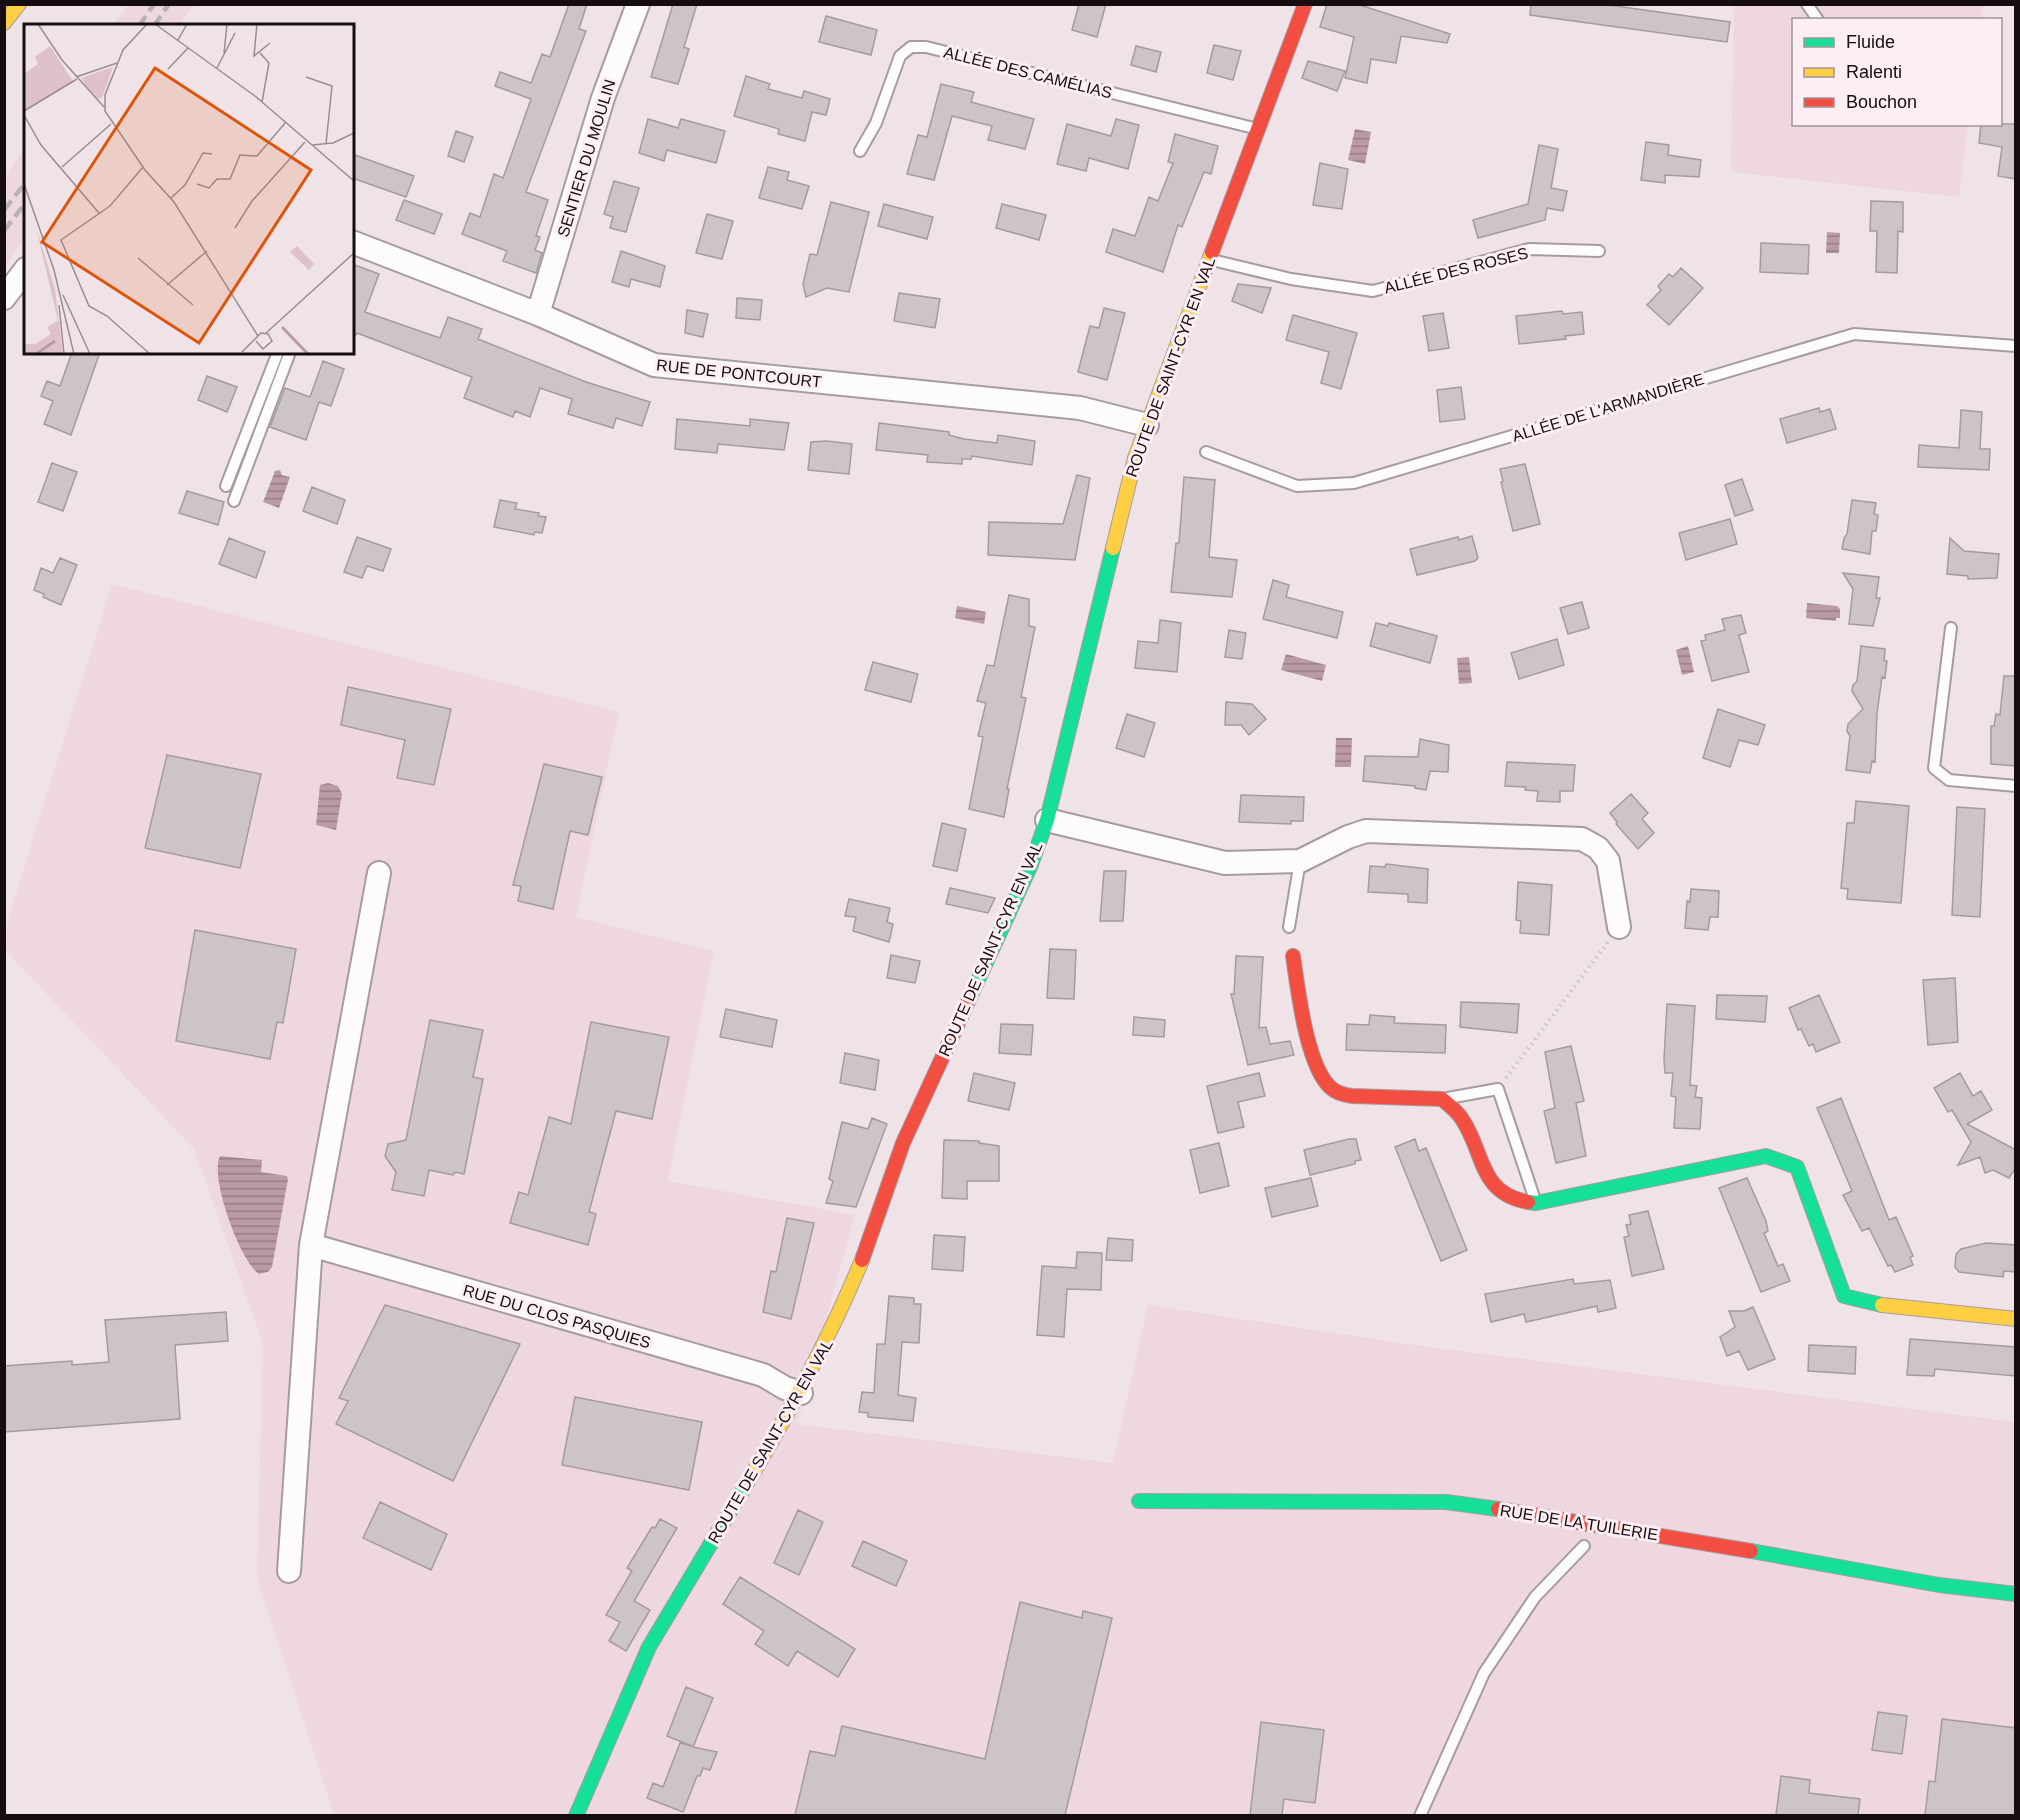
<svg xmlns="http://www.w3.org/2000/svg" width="2020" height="1820" font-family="Arial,sans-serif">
  <defs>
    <pattern id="water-rules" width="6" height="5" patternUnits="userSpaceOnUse" patternTransform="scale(1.5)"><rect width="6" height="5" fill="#bb9aa7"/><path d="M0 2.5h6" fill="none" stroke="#977c87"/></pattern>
  </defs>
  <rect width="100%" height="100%" fill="#f0e3e8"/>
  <path fill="#eed7e0" d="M128,5V4L194,5L179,25H113Z
    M1734,5H1983L1981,19L1794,20V124L1968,125L1959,197L1731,172Z
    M25,147V238L5,267V177Z
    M112,584L619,712L576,917L714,951L668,1181L855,1215L797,1424L1113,1463L1148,1305L1422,1346L2015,1422V1815H334L257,1577L263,1344L194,1149L5,950V929Z"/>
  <path fill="url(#water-rules)" d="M1355,129L1371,132L1365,164L1348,160Z
    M1827,232L1840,233L1839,253H1826Z
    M280,470L282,475L290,477L279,508L263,502L275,471Z
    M1807,603L1837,606L1840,609V618H1836V621L1806,618Z
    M957,606L986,612L984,624L955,618Z
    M1688,646L1694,672L1682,675L1676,650Z
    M1286,654L1326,665L1322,681L1281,670Z
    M1469,657L1472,683L1459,684L1457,658Z
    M1336,738H1352L1351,767H1335Z
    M328,783L338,786L342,794L336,830L316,825L320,785Z
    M220,1156L262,1160L261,1172L287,1176L288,1179L272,1267L268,1272L259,1274C240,1262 209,1176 220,1156Z"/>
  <path fill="#cdc4c8" stroke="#a49b9e" stroke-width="1.5" d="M569,4H587L579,29L586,31L526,192L548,200L536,236L540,237L535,250L542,253L536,273L503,261L507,251L462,234L470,213L480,217L494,174L503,178L531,99L495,86L500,72L531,83L542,54L550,57Z
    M673,4H697L684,47L689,49L678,84L651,77Z
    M1079,4H1106L1097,37L1072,30Z
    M1327,4H1357L1450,34L1447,43L1401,36L1396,63L1371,59L1367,83L1345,78L1354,37L1320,27Z
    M1531,4H1601L1730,22L1727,42L1530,15Z
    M826,16L877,30L871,55L819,42Z
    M1214,45L1241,51L1233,80L1207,73Z
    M1136,46L1161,52L1156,72L1131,65Z
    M1308,61L1345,71L1337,91L1302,78Z
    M746,76L770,84L768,89L802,98L804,91L830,99L826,115L812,112L805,141L778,134L779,129L734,116Z
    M941,84L974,92L971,102L1034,119L1025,149L988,140L992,126L952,116L934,180L907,174L918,135L927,137Z
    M648,119L678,128L681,119L725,131L716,163L667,150L664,161L639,153Z
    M1116,119L1139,125L1128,169L1089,158L1086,171L1057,164L1067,124L1111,136Z
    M1981,124H2016V179L1998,176L2002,147L1979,143Z
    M456,131L473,137L464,162L448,156Z
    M1175,134L1218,146L1211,174L1204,172L1182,227L1178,225L1163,272L1106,252L1113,229L1135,236L1149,197L1158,201L1173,163L1168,162Z
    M1646,142L1669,145L1668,155L1701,160L1699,177L1665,175V183L1641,180Z
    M1539,145L1558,149L1551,188L1567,191L1563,211L1547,208L1545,220L1478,238L1473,220L1528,204Z
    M352,154L414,176L406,197L352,178Z
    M1320,163L1348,169L1342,209L1313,205Z
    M768,167L789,172L787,180L809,186L802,209L759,198Z
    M614,181L639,188L626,232L610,228L613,217L604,214Z
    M404,200L442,214L434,234L396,220Z
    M1871,201L1903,202V232L1898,231L1897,273L1876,272L1877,231H1870Z
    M831,202L869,212L849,292L827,288L806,297L803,284L810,254L817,255Z
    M884,204L933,217L927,239L878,226Z
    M1002,204L1046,215L1039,240L996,228Z
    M707,214L733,221L722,259L696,253Z
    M1761,243L1809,245L1808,274L1760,272Z
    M621,251L665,266L660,287L631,279L629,287L612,282Z
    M352,264L379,274L365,312L440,338L448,317L482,329L478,339L586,382L650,402L642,426L616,418L613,428L568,414L572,399L540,388L530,417L515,411L513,417L464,398L472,377L357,333L352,340Z
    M1681,268L1703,288L1669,325L1647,305L1661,290L1658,286L1669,274L1673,277Z
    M1238,284L1271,288L1262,313L1232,301Z
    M899,293L940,299L935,328L894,321Z
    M737,298L762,300L760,320L736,318Z
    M1104,308L1125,313L1107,380L1078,372L1090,326L1099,328Z
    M687,310L708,314L703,337L685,333Z
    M1562,311L1563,314L1582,312L1584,334L1565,336L1566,339L1519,344L1516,316Z
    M1443,313L1449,348L1429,351L1423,316Z
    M1293,315L1357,333L1341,389L1321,383L1329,352L1286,340Z
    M72,352H100L71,435L44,424L53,401L41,396L47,381L60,386Z
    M323,361L344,369L331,406L319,402L306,440L270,427L285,388L310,397Z
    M207,376L237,387L227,412L198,400Z
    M1461,387L1465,419L1440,422L1437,390Z
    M1819,408L1820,412L1830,409L1836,429L1787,443L1780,419Z
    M1961,410L1982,412L1980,449H1990L1989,470L1918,467L1919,445L1959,448Z
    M677,419L750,426V419L789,423L784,450L718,444L717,453L675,449Z
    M879,423L949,432V435L964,439L997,443L998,435L1035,441L1032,465L972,456L971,459H962V464L927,462L928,455L876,450Z
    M827,441L852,444L849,474L808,470L811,442Z
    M52,463L77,472L63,511L38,502Z
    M1525,464L1540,524L1513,531L1501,482L1503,481L1500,469Z
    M1077,475L1090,478L1075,560L988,555L989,522L1063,524Z
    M1184,477L1215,480L1209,557L1237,560L1232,597L1171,592L1176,543H1179Z
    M1742,479L1753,510L1735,516L1725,485Z
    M312,487L345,500L337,524L303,511Z
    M187,491L224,502L218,525L179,513Z
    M500,500L517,503L515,509L539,513L538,516L546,517L542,533L535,532L534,535L494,527Z
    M1852,500L1876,503L1874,514L1878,515L1876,531H1872L1870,554L1842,549L1844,538L1847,534Z
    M1730,519L1737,544L1686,560L1679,533Z
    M1472,536L1478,558L1475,561L1417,575L1410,549L1458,537L1459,540Z
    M357,537L391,549L383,571L367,566L362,578L344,572Z
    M229,538L265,552L256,578L219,564Z
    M1950,538L1964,551L1999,554L1997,578L1968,579V576L1947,574Z
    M60,558L77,565L61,605L43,597L44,594L34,590L41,568L53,573Z
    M1843,573L1879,577L1876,598H1880L1873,626L1849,624L1853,589Z
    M1273,580L1289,585L1286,597L1343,612L1337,638L1263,619Z
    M1009,595L1029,599V626L1035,627L1021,697L1026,698L1007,789H1009L1004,817L969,809L983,737L978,736L986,703L977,701L987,665L994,666Z
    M1582,602L1589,628L1568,634L1560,608Z
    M1741,615L1746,633L1739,635L1749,672L1712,681L1701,641L1706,640L1705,635L1725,630L1722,619Z
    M1160,620L1181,623L1177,672L1135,668L1138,641L1158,643Z
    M1376,623L1388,626L1389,623L1437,636L1430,663L1370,646Z
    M1229,630L1246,633L1242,659L1225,657Z
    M1557,639L1564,665L1519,679L1511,653Z
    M1861,646L1885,649L1884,661H1887L1885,678L1882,677L1877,714L1875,762L1872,761L1870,773L1846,770L1850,736L1847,731L1848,724L1863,709L1852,691L1853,685L1857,681Z
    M873,662L918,674L911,702L865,690Z
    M2004,676H2016V766L1991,764V726H1994L1996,714L2000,715Z
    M348,687L451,709L434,785L397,778L405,740L341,725Z
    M1226,702L1252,704L1266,719L1249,735L1241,725H1225Z
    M1718,709L1765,725L1758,745L1739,740L1730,767L1703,758Z
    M1127,714L1155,723L1144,757L1116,748Z
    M1420,739L1449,745L1448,772L1430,771L1426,790L1415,788V786L1363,781L1365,756L1418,757Z
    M167,755L261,774L240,868L145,848Z
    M1507,762L1575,765L1573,791H1560V802L1537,801L1538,791L1525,790L1526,787L1505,786Z
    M544,764L602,777L588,835L570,831L553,909L518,901L521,886L513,885Z
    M1631,794L1648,813L1642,819L1654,833L1638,849L1616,824L1617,822L1610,813Z
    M1241,795L1304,797L1303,821H1291V824L1239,822Z
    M1856,801L1909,806L1901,903L1847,899L1848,889L1841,888L1847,823H1854Z
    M1957,807L1985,809L1980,917L1952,915Z
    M942,823L966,829L957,871L933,866Z
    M1386,864L1428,869L1427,903L1408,902V894L1368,892L1370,866L1385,867Z
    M1104,871H1126L1123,921H1100Z
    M1518,882L1552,885L1549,935L1520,933L1521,921L1516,920Z
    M950,888L995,898L988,913L946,904Z
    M1691,889L1719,891L1718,917H1710L1708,930L1685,928L1687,901L1690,902Z
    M849,899L890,908L887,922L893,924L889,942L853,931L856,917L845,916Z
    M195,930L296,949L283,1023L277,1022L270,1059L176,1041Z
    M1050,949L1076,950L1074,999L1047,998Z
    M891,955L920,961L915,983L887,978Z
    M1236,956L1263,957L1259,1028L1266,1027L1270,1044L1290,1041L1294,1055L1248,1065L1231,994H1234Z
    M1955,978L1958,1042L1928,1045L1923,980Z
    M1717,995L1767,996L1765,1022L1716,1019Z
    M1819,995L1840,1042L1816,1052L1813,1044L1809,1046L1801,1029L1798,1030L1789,1008Z
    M1461,1002L1519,1004L1517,1033L1460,1027Z
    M1667,1004L1695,1006L1690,1085L1697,1086L1695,1097L1702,1098L1700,1129L1674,1128L1676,1097L1671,1096L1673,1073H1665L1664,1059Z
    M726,1009L777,1020L772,1047L720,1037Z
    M1370,1015L1395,1017L1394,1023L1446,1025L1445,1053L1346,1050L1347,1024L1369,1025Z
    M1134,1017L1165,1020L1164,1037L1133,1035Z
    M430,1020L483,1030L473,1077L483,1079L464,1174L455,1172L453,1175L429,1170L424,1196L392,1190L396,1172L385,1156L388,1144L406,1140Z
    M591,1022L669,1037L652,1119L616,1111L589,1212L596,1214L588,1245L510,1223L519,1192L528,1195L549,1117L571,1124Z
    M1001,1024L1033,1025L1031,1055L999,1053Z
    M1571,1046L1584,1101L1576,1103L1586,1156L1556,1163L1544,1111L1555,1108L1545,1052Z
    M845,1053L879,1060L875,1090L840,1083Z
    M974,1073L1015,1083L1009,1110L968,1101Z
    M1259,1073L1265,1096L1238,1102L1244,1127L1218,1133L1207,1086Z
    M1960,1073L1973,1096L1981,1091L1992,1110L1967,1124L2016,1150V1167L2009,1178L1993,1170L1985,1173L1980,1157L1958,1165L1971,1142L1952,1110L1948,1112L1934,1088Z
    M1841,1098L1889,1220L1896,1217L1913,1256L1910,1257L1913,1265L1895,1272L1891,1265L1888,1266L1869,1228L1862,1231L1843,1195L1852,1191L1817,1108Z
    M872,1118L887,1124L856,1207L826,1203L833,1181L829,1179L842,1122L868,1129Z
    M1349,1139H1356L1361,1160L1355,1161V1164L1310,1175L1304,1150Z
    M1415,1139L1419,1151L1426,1148L1467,1250L1441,1261L1395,1147Z
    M944,1140L979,1141V1143L999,1146V1181H967V1199L942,1198Z
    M1219,1143L1229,1186L1200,1193L1190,1150Z
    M1311,1178L1318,1206L1272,1217L1265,1188Z
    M1747,1178L1766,1221L1768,1231L1764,1233L1778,1266L1783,1264L1790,1281L1761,1292L1719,1188Z
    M1648,1211L1664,1269L1632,1276L1624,1237L1629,1236L1626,1225L1631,1224L1629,1215Z
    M787,1218L814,1223L791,1319L763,1312L771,1271L776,1272Z
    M934,1235L965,1237L963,1271L932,1269Z
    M1108,1238L1133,1240L1132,1261L1106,1260Z
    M1986,1243L2016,1245V1272L2004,1271L2003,1277L1959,1272L1955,1267L1956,1254L1961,1249Z
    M1077,1252L1102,1253L1101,1290L1067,1289L1064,1337L1037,1335L1042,1266L1076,1268Z
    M1573,1279L1574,1284L1610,1280L1616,1308L1598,1312L1597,1306L1526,1322L1524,1314L1491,1322L1485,1294Z
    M889,1296L914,1298V1304H921L919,1343L902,1342L898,1395L916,1398L913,1421L868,1417V1413L859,1412L862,1392L874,1393L877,1344H885Z
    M385,1305L520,1344L453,1481L336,1424L348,1401L339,1398Z
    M1753,1307L1775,1359L1748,1370L1739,1351L1727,1356L1720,1337L1735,1327L1729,1311H1744Z
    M226,1312L228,1341L175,1345L180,1419L4,1432V1366L72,1361V1365L109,1362L105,1320Z
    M1910,1339L2016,1347V1376L1935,1369L1934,1376L1907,1375Z
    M1809,1345L1856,1347L1855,1374L1808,1371Z
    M575,1397L702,1422L689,1490L562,1465Z
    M380,1502L447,1534L431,1570L363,1538Z
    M798,1510L823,1522L799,1575L774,1563Z
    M660,1519L677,1528L634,1601L650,1610L626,1651L609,1641L620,1622L606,1615L632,1571L627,1568L652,1527L655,1528Z
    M863,1541L907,1561L896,1586L852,1566Z
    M740,1577L855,1649L838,1677L797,1651L788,1666L755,1644L764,1631L723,1604Z
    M1020,1602L1082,1618L1083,1611L1112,1618L1065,1815H795L810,1751L835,1756L842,1726L985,1759Z
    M686,1687L713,1698L693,1747L717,1752L710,1770L703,1768L700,1776H697L683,1812L647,1798L653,1783L663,1787L680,1743L692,1746L667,1736Z
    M1878,1712L1907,1716L1902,1754L1872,1750Z
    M1942,1719L2016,1728V1815H1925L1929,1781L1935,1782Z
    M1261,1722L1324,1730L1315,1803L1284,1799L1282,1815H1250Z
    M1781,1776L1810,1780L1809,1793L1860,1799L1858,1815H1776Z"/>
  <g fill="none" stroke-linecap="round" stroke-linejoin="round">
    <defs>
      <path id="lane" d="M1807,4L1818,20
        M860,151L876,123L900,56L911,47H926L1254,128
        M1212,260L1291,279L1373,291L1529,249L1599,251
        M1206,452L1297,486L1354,483L1854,334L2016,346
        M226,486L278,352
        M234,501L290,352
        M1951,628L1934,768L1949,780L2016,786
        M1289,927L1300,861
        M1448,1098L1498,1089L1534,1197
        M1420,1816L1484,1673L1535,1597L1584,1546"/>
      <path id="street" d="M352,242L538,314L654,365L1080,408L1147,425
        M4,298L26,269
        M538,314L603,98L638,4
        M1047,820L1225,863L1300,861L1348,837L1366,831L1582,839L1598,848L1608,861L1619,927
        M311,1245L763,1375L785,1388L801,1393
        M289,1571L311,1245L379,873"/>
      <path id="fast" d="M971,995L1030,867L1047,820L1113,548
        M1528,1202L1536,1203L1766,1156L1797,1167L1844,1296L1882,1305
        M1139,1501L1446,1502L1498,1509
        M1751,1551L1939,1585L2016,1594
        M576,1816L649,1647L753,1473"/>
      <path id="slow" d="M4,23L19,4
        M1113,548L1135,458L1212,252
        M1882,1305L2016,1319
        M753,1473C794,1404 831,1335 862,1260"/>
      <path id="jam" d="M1212,252L1305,4
        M1293,956C1298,989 1306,1064 1330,1087C1336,1093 1344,1095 1352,1096L1442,1099C1449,1105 1457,1111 1462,1119C1485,1153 1478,1193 1528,1202
        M862,1260L903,1143L971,995
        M1498,1509L1751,1551"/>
    </defs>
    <use href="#lane" stroke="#a69ca0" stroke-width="14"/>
    <use href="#street" stroke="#a69ca0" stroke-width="26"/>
    <use href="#fast" stroke="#a69ca0" stroke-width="16"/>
    <use href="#slow" stroke="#a69ca0" stroke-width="16"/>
    <use href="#jam" stroke="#a69ca0" stroke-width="16"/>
    <path stroke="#c8c4c6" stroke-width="4" stroke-dasharray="1.5 4.5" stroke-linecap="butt" d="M1506,1078L1608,942"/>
    <use href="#lane" stroke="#fdfbfc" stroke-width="10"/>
    <use href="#street" stroke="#fdfbfc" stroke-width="22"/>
    <use href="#fast" stroke="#16e098" stroke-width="14"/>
    <use href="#slow" stroke="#ffcf43" stroke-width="14"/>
    <use href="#jam" stroke="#f24e42" stroke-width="14"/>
    <path stroke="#b7b3b5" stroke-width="4.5" stroke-dasharray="12 6" stroke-linecap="butt" d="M139,26L154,4
      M154,26L169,4
      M4,210L26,182
      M4,231L26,202"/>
  </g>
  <g text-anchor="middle" stroke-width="6" stroke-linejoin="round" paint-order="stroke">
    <g font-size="16" fill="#150d10" stroke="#fdeef3">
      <text transform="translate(1028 72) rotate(14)" y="6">ALLÉE DES CAMÉLIAS</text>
      <text transform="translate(586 158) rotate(-73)" y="6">SENTIER DU MOULIN</text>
      <text transform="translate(1456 270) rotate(-14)" y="6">ALLÉE DES ROSES</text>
      <text transform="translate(1170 367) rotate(-70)" y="6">ROUTE DE SAINT-CYR EN VAL</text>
      <text transform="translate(739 373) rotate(6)" y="6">RUE DE PONTCOURT</text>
      <text transform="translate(1608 407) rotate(-17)" y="6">ALLÉE DE L'ARMANDIÈRE</text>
      <text transform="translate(990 949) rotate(-66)" y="6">ROUTE DE SAINT-CYR EN VAL</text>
      <text transform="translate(557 1316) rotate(16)" y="6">RUE DU CLOS PASQUIES</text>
      <text transform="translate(770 1441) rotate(-60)" y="6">ROUTE DE SAINT-CYR EN VAL</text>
      <text transform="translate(1579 1522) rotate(9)" y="6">RUE DE LA TUILERIE</text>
    </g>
  </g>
  <g transform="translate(24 24)">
    <rect width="330" height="330" fill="#f0e3e8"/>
    <path d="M12,203L31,265L39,330H0V320H11L27,310L23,303L34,297Z" fill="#dec1cc"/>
    <path d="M273,222L290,240L285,246L266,228Z" fill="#dec1cc"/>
    <path d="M26,22L49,57L0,87V50L14,40L11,33ZM89,43L78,74L72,75L57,54Z" fill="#dec1cc"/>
    <path fill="none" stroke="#bb9aa7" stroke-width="3" d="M258,303L284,330M12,330L31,317"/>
    <path fill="none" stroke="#988d92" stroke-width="1.5" d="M14,0L38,36L80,83M123,0L99,26L81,71V87L121,146L150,178L234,312M131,0L231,72L330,157M233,0L230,32L246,19M154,16L163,0M200,29L203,0M236,29L245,39L238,78M193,44L211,9M144,45L164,24M52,53L93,39M282,53L308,62L302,120M0,87L53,55M0,91L17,121L75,189M288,121L309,119L330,109M38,143L87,100M119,143L86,182L37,216L65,282L83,292L126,330M0,160L30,246L50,330M173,160L185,164L193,155H206L216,131L233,132L262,98M147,174L161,161L179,129L188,130M211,204L228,177L281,118M114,234L169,281M143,261L183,227M39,271L66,330M35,281L40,330M242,309L330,229M218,328L237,309L244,310L248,317L239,325L232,317"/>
    <path fill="#dd550c" fill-opacity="0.15" stroke="#dd550c" stroke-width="3" d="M131,44L287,146L175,319L18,218Z"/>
    <rect width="330" height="330" fill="none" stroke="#150d10" stroke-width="3"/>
  </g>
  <rect width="2020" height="1820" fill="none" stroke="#150d10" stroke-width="12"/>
  <rect x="1792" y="18" width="210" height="108" fill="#fdeef3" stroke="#a09498" stroke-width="1.5"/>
  <rect x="1804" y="38" width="30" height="9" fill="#16e098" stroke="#a09498" stroke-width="1.5"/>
  <text x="1846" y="48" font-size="18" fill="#150d10">Fluide</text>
  <rect x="1804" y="68" width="30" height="9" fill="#ffcf43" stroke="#a09498" stroke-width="1.5"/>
  <text x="1846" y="78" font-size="18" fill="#150d10">Ralenti</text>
  <rect x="1804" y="98" width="30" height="9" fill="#f24e42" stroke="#a09498" stroke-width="1.5"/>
  <text x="1846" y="108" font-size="18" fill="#150d10">Bouchon</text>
</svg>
